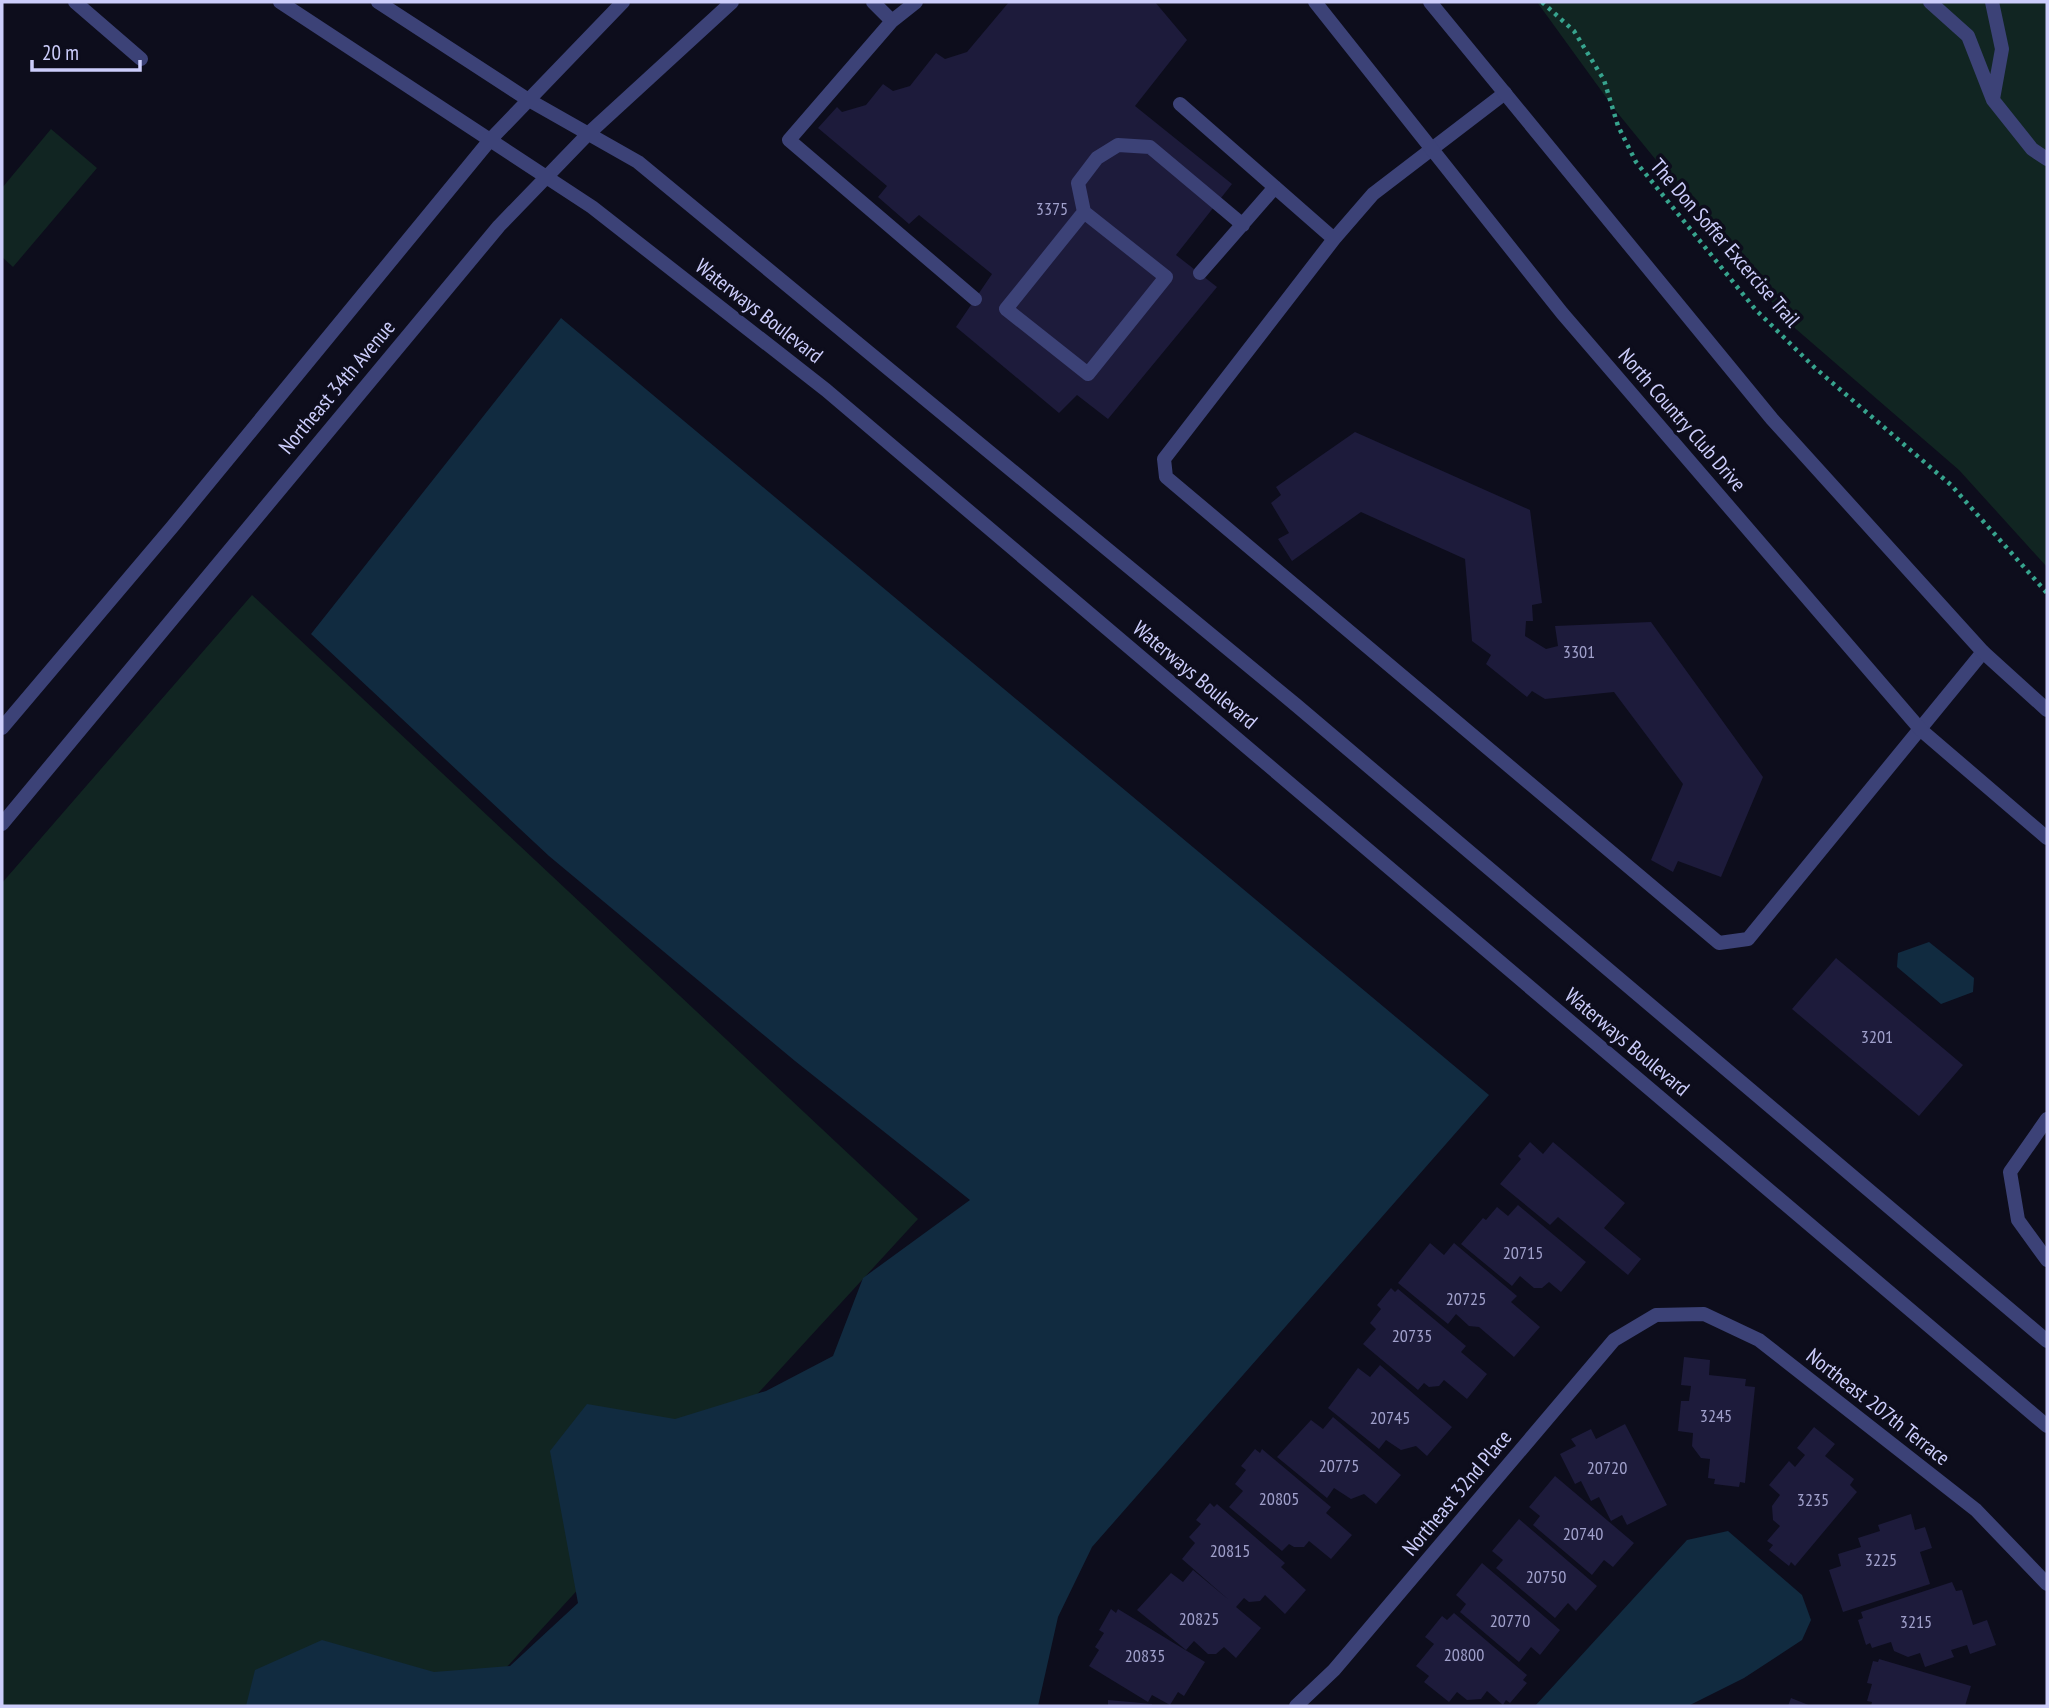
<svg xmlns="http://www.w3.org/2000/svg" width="2049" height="1708" font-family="'PT Sans Narrow',sans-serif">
  <rect width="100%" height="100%" fill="#0d0d1c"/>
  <path fill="#112522" d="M1537,2H2047V567L1959,470L1789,323L1616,111Z
    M51,129L97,168L13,267L2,257V188Z
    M252,595L918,1219L471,1706H2V883Z"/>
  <path fill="#112b40" d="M561,318L1489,1095L1092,1547L1058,1617L1038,1706H246L255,1670L322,1640L434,1672L510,1666L578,1603L550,1451L587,1404L675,1419L766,1391L833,1356L863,1278L970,1200L795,1061L549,856L311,634Z
    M1929,942L1974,978L1973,992L1941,1004L1897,967L1898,953Z
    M1728,1531L1802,1595L1811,1620L1802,1640L1744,1678L1688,1706H1535L1687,1540Z"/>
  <path fill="#1d1b3b" d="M1009,2H1155L1187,40L1135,106L1232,184L1176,255L1217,287L1108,419L1077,395L1059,413L956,327L992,274L919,215L909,224L878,197L887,186L818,128L837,107L842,112L866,105L883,84L893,91L910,86L936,53L945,59L967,52Z
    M1355,432L1530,510L1542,603L1532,605L1533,621H1526L1525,636L1546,649L1558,646L1555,626L1651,622L1763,777L1721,877L1678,861L1673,872L1651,860L1683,784L1614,692L1545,699L1532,691L1527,697L1486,664L1491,655L1472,641L1465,559L1361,512L1292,561L1278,539L1289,533L1271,503L1281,495L1276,487Z
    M1836,958L1963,1065L1919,1116L1792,1009Z
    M1530,1142L1543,1154L1553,1142L1625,1203L1604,1228L1641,1259L1628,1275L1558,1217L1550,1225L1500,1184L1521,1159L1518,1156Z
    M1518,1205L1586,1262L1561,1292L1549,1282L1542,1288H1534L1520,1276L1512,1286L1461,1244L1483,1218L1486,1220L1497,1207L1508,1216Z
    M1430,1243L1444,1255L1454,1243L1517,1296L1511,1302L1540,1327L1514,1357L1479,1327L1469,1326L1456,1314L1448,1324L1398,1283Z
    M1391,1288L1395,1292L1398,1289L1466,1346L1461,1352L1487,1374L1467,1399L1444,1380L1439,1386L1429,1387L1424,1383L1418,1390L1363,1344L1376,1329L1370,1323L1381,1309L1377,1305Z
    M1684,1357L1710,1360L1709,1375L1746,1379L1745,1386L1755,1387L1745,1483L1740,1482L1739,1487L1714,1484L1715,1479L1708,1478L1710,1459L1701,1458L1692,1446L1693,1433L1678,1431L1681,1401H1689L1691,1386L1681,1385Z
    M1380,1365L1452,1427L1427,1456L1416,1446L1401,1450L1386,1440L1379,1449L1328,1408L1358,1368L1370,1377Z
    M1333,1417L1401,1475L1376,1504L1364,1494L1351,1499L1334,1488L1327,1498L1277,1457L1311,1420L1323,1429Z
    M1625,1424L1667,1505L1627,1525L1622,1515L1611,1521L1599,1497L1591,1501L1581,1481L1575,1484L1560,1454L1576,1446L1571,1439L1591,1429L1596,1439Z
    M1814,1427L1835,1444L1825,1456L1854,1479L1850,1485L1857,1492L1795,1566L1791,1562L1789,1566L1769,1550L1773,1545L1767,1541L1780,1526L1773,1520L1772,1506L1780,1495L1769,1485L1789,1461L1795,1467L1805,1455L1797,1448Z
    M1255,1449L1260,1453L1262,1449L1331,1507L1326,1513L1352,1535L1331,1559L1309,1541L1304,1547H1294L1289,1544L1282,1551L1229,1507L1243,1491L1235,1484L1246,1470L1241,1466Z
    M1555,1476L1634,1543L1613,1567L1604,1560L1592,1575L1533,1525L1540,1516L1529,1507Z
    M1210,1503L1214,1507L1217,1504L1285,1563L1281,1567L1306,1590L1285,1614L1265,1595L1260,1601L1249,1602L1244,1598L1236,1607L1261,1628L1236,1658L1224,1647L1216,1654H1208L1194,1641L1186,1650L1137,1610L1171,1573L1183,1582L1193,1570L1229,1600L1182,1559L1195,1543L1189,1537L1201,1524L1196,1520Z
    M1911,1514L1915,1530L1925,1527L1932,1548L1920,1552L1930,1584L1843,1612L1829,1570L1841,1566L1838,1554L1861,1547L1858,1538L1880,1531L1878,1525Z
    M1519,1519L1597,1586L1576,1611L1568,1603L1555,1618L1496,1568L1503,1560L1492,1551Z
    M1482,1563L1560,1630L1540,1655L1531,1647L1519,1662L1460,1612L1466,1604L1456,1595Z
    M1952,1582L1956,1591L1962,1590L1973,1625L1987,1620L1996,1645L1970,1654L1967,1645L1951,1650L1954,1657L1925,1667L1920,1653L1908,1657L1894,1651L1891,1642L1872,1648L1870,1643L1866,1645L1858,1620L1863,1618L1861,1612Z
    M1111,1609L1116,1613L1118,1609L1205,1662L1184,1696L1178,1692L1170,1705L1152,1695L1148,1702L1089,1666L1099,1650L1095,1647L1104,1633L1099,1630Z
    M1454,1613L1527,1675L1523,1680L1527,1683L1510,1703L1506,1700L1503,1705L1487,1691L1481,1699L1467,1700L1457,1692L1449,1702L1424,1682L1429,1676L1416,1666L1434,1644L1425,1637L1442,1616L1447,1620Z
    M1879,1659L1971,1686L1965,1706H1871L1872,1702L1867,1701L1872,1684L1867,1683L1873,1661L1878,1662Z
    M1791,1698L1811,1706H1788Z
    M1108,1700L1152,1704V1706H1108Z"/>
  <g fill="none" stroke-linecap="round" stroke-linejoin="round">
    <path stroke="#37a48e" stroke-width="4.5" stroke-dasharray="3.5 5" stroke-linecap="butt" d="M1542,2L1574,31L1604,80L1618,126L1636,162L1755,309L1814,367L1951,485L2047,593"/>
    <path stroke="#3c4277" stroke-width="14" d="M75,2L141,59
      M873,2L892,21
      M916,2L892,21L789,140L975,299
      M1930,2L1968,36L1993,100L2032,149L2047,159
      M1992,2L2002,49L1993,99
      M1505,93L1373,194L1334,239L1164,459L1166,477L1719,943L1748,939L1983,652
      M1180,104L1334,239
      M1084,212L1006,309L1088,374L1166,277L1084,212L1078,183L1097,158L1118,145L1150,147L1243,225
      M1200,273L1275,187
      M2047,1119L2010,1172L2018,1220L2047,1260"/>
    <path stroke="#3c4277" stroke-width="14" d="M1296,1706L1334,1670L1614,1340L1656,1315L1704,1314L1759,1340L1976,1510L2047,1584"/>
    <path stroke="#3c4277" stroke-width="14" d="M280,2L592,207L826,390L2047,1426
      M378,2L527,99L638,162L1296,705L2047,1341
      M1315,2L1562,313L1921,730L2047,838
      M1430,2L1772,419L1983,652L2047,710
      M2,728L173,526L490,140L623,2
      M2,824L499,226L588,134L732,2"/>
  </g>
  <g text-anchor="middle" stroke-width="7" stroke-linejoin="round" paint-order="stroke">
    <g font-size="18" fill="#a0a0cb">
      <text x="1052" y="215">3375</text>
      <text x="1579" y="658">3301</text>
      <text x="1877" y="1043">3201</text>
      <text x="1523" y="1259">20715</text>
      <text x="1466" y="1305">20725</text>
      <text x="1412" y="1342">20735</text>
      <text x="1716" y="1422">3245</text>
      <text x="1390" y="1424">20745</text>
      <text x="1339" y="1472">20775</text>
      <text x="1607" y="1474">20720</text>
      <text x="1279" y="1505">20805</text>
      <text x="1813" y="1506">3235</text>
      <text x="1583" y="1540">20740</text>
      <text x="1230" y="1557">20815</text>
      <text x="1881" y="1566">3225</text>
      <text x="1546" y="1583">20750</text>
      <text x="1199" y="1625">20825</text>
      <text x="1510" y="1627">20770</text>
      <text x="1916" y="1628">3215</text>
      <text x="1464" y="1661">20800</text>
      <text x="1145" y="1662">20835</text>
    </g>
    <g font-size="21" fill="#cccdfb" stroke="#0d0d1c">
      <text transform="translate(1725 243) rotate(49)" y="7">The Don Soffer Excercise Trail</text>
      <text transform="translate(759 311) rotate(38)" y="7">Waterways Boulevard</text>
      <text transform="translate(337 387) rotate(-50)" y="7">Northeast 34th Avenue</text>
      <text transform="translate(1682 420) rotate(49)" y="7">North Country Club Drive</text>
      <text transform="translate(1195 675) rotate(40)" y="7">Waterways Boulevard</text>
      <text transform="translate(1627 1042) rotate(40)" y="7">Waterways Boulevard</text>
      <text transform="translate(1878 1407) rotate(38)" y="7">Northeast 207th Terrace</text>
      <text transform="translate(1457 1493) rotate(-50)" y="7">Northeast 32nd Place</text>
    </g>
  </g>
  <rect width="2049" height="1708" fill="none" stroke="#cccdfb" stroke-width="7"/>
  <path d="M32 60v10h108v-10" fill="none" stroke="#cccdfb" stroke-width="3.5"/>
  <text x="42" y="60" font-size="21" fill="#cccdfb" stroke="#0d0d1c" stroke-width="5" paint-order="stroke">20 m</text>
</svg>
